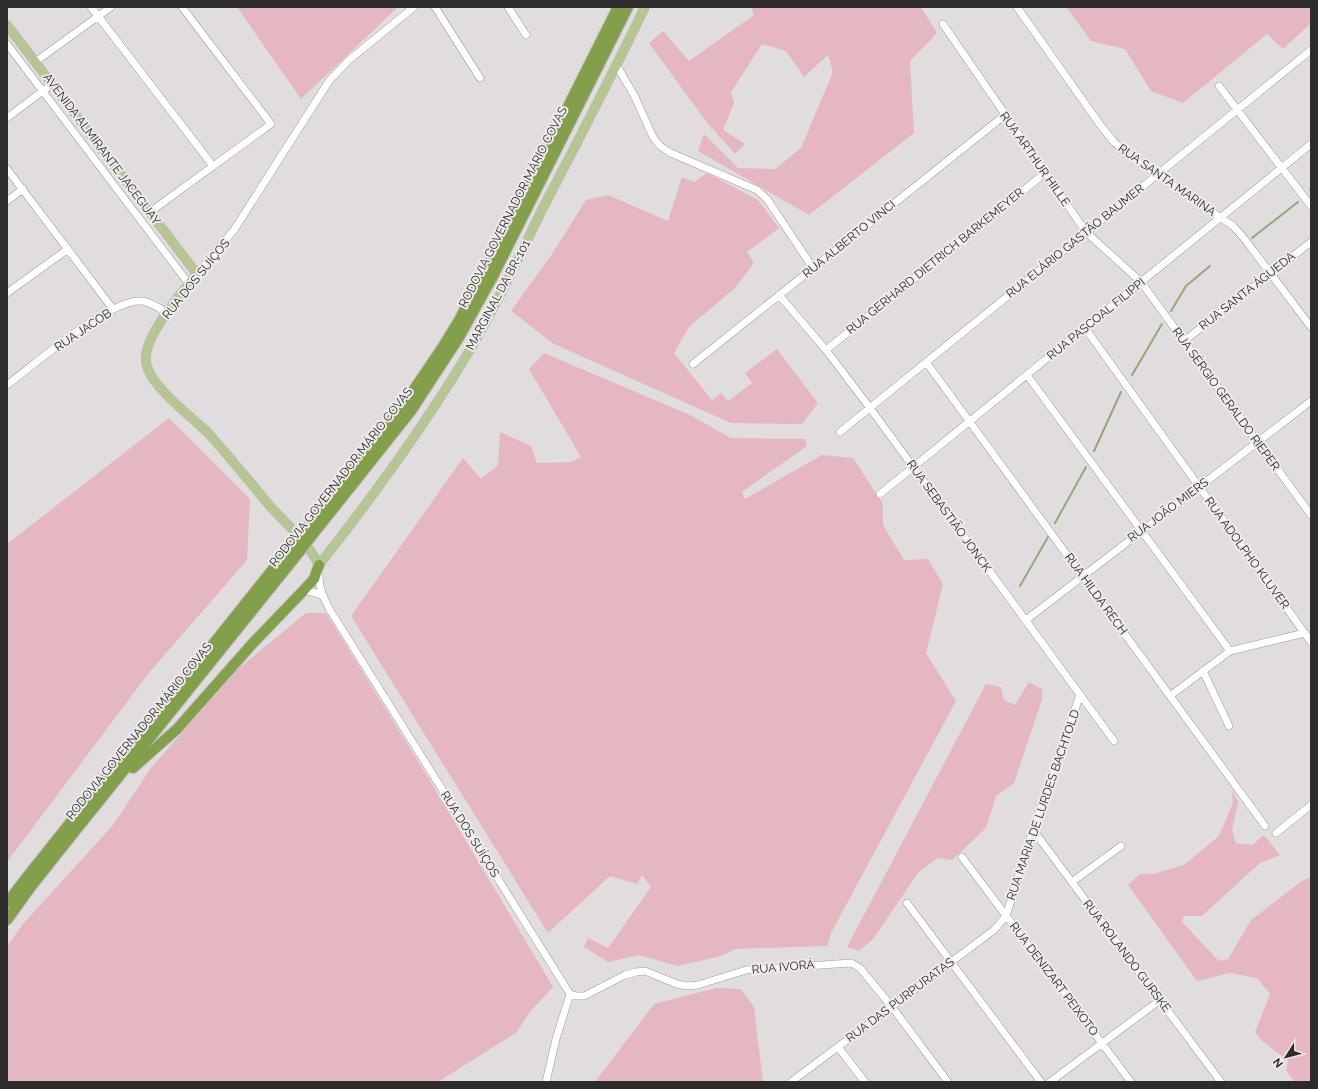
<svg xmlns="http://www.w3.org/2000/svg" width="1318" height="1089" font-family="Raleway,sans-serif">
  <rect width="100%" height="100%" fill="#e1ddde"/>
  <path fill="#e5b7c0" d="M237,7H398L301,99Z
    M751,7H921L937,33L910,61L914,133L809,215L698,151L704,134L738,168L775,169L801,148L833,72L828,55L804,77L786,51L762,44L731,92L734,103L723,130L745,144L735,154L705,120L649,43L663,31L689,61L754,15Z
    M1066,7H1311V23L1283,49L1267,34L1183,103L1151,91L1125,49L1091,41Z
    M707,173L758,200L779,228L747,252L754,263L735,288L689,327L674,353L712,400L721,393L728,401L752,383L745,373L777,349L818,403L802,424L731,423L554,344L511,311L552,254L586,200L608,195L668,221L682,177L694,182Z
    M544,353L690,415L731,438L805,439L807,446L742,492L745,499L822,455L853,458L883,504V525L904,560L928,559L943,584L926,653L956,701L831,933L827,946L735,949L721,956L678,966L639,955L608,962L584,947L588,938L608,948L651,887L642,875L637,884L610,876L548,933L351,616L463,458L481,479L498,465L500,432L531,446L537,463L571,462L581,457L529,369Z
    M169,418L250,499L247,560L148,674L7,862V544Z
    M306,613H326L429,779L553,987L529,1013L517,1032L438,1082H7V946L23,924L113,825L151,768L238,669Z
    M1029,682L1042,689V700L1014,783L996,796L986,828L952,860L937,858L918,873L873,939L859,951L847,947L986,684L1001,687L1004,700L1015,705Z
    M1232,789L1238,803L1232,830L1236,843L1252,845L1264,835L1280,855L1260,863L1202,916H1184L1182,922L1219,961L1228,959L1251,920L1302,881L1311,877V1082H1295L1286,1071L1288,1061L1260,1039L1255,1032L1270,994L1257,978L1229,973L1197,981L1128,885L1140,874H1153L1184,865L1219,836L1233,803Z
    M716,988L741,989L754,1007L763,1082H595L654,1004Z"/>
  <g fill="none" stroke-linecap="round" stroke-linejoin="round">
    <path stroke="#95a778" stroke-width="2" d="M1310,189H1311
      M1252,238L1298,202
      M1171,311L1186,286L1210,266
      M1132,375L1162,324
      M1094,451L1121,392
      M1055,523L1086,467
      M1020,586L1048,537"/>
    <defs>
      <path id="minor" d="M91,7L213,166
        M435,7L480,78
        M508,7L526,35
        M1017,7L1101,126L1114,142L1127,154L1233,226L1243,237L1311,327
        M943,24L1086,232L1141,282L1311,515
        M7,44L189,284
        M35,62L111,7
        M617,66L634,95L653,137C658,145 663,149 671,153L757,190L767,199L813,268
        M1219,86L1311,206
        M7,118L52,84
        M7,169L113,309
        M7,201L23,189
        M150,212L271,124L182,7
        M197,274L234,230L329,81L349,60L414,7
        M7,293L68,249
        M779,295L826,350L870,408L1114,741
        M1085,328L1311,642
        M1184,341L1311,242
        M826,350L1045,173
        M926,362L1265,826
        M693,364L1005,115
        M1027,375L1230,651
        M7,385C34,365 110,298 142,301C151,302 159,308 167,313
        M840,432L1311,50
        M880,494L1311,144
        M319,571C318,586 323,597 330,610L570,994L556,1039L546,1082
        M304,590L316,593L323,596
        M1026,620L1311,401
        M1203,671L1229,726
        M1170,696L1230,651L1305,633
        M1033,830L1221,1082
        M1276,833L1311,805
        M962,857L1131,1082
        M1072,882L1121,846
        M907,903L1041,1082
        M570,994L577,996H584L625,975L636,972L645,971L677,984L687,986L698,985L746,970L851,963L860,968L892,1007L948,1082
        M838,1047L865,1082
        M791,1082L994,930L1006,916L1033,830L1080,695
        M1050,1082L1160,1000"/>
      <path id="major" d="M7,25L197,274C182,292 143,337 146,361C148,385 191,416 208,433C229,456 249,481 269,505C286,524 307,541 319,565C375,494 428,421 474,343C499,300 520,255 542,210C577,143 612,75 645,7"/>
      <path id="highway" d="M304,531L406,401L442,348L458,322L486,270L618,7
        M310,538L411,411L458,339L493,276L628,7
        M133,768L177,729L253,643L304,590L314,579L319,565
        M7,903L30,873L293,544
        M7,920L30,888L72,835L300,551"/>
    </defs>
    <use href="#minor" stroke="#9e9a9a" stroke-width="8"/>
    <use href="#major" stroke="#bcbbbb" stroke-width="10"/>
    <use href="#highway" stroke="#bcbbbb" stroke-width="12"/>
    <use href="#minor" stroke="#fff" stroke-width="7"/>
    <use href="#major" stroke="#b5c594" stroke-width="9"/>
    <use href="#highway" stroke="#849f4c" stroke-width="10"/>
    <defs>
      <path id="highway-bridge" d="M293,544L304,531
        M300,551L310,538"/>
    </defs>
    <use href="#highway-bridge" stroke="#bcbbbb" stroke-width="12" stroke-linecap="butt"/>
    <use href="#highway-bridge" stroke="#849f4c" stroke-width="10"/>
  </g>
  <g text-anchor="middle" stroke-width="4" stroke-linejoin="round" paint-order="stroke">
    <g font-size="12" fill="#2d2b2b" stroke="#efeaeb">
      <text transform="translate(102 149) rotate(53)" y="4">AVENIDA ALMIRANTE JACEGUAY</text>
      <text transform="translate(1035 159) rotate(55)" y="4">RUA ARTHUR HILLE</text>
      <text transform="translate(1167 180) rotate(35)" y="4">RUA SANTA MARINA</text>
      <text transform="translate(513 207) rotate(-63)" y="4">RODOVIA GOVERNADOR MÁRIO COVAS</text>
      <text transform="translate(849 239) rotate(-39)" y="4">RUA ALBERTO VINCI</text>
      <text transform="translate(1075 241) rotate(-39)" y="4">RUA ELÁRIO GASTÃO BAUMER</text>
      <text transform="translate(935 261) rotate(-39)" y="4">RUA GERHARD DIETRICH BARKEMEYER</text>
      <text transform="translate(196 279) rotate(-51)" y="4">RUA DOS SUÍÇOS</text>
      <text transform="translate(1247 291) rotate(-38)" y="4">RUA SANTA ÁGUEDA</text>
      <text transform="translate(498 295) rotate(-62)" y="4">MARGINAL DA BR-101</text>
      <text transform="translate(1096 319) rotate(-39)" y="4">RUA PASCOAL FILIPPI</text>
      <text transform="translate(83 330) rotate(-34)" y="4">RUA JACOB</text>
      <text transform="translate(1226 399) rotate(54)" y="4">RUA SÉRGIO GERALDO RIEPER</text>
      <text transform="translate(341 477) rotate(-52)" y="4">RODOVIA GOVERNADOR MÁRIO COVAS</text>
      <text transform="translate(1168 510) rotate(-37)" y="4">RUA JOÃO MIERS</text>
      <text transform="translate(949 516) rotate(54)" y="4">RUA SEBASTIÃO JONCK</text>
      <text transform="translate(1247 553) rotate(54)" y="4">RUA ADOLPHO KLUVER</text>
      <text transform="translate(1096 594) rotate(54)" y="4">RUA HILDA RECH</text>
      <text transform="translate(139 731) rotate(-51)" y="4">RODOVIA GOVERNADOR MÁRIO COVAS</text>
      <text transform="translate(1043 805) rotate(-71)" y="4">RUA MARIA DE LURDES BACHTOLD</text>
      <text transform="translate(470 834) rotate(58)" y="4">RUA DOS SUÍÇOS</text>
      <text transform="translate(1127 956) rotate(53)" y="4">RUA ROLANDO GURSKE</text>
      <text transform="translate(783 967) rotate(-5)" y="4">RUA IVORÁ</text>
      <text transform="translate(1054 979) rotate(53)" y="4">RUA DENIZART PEIXOTO</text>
      <text transform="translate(900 1000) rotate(-37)" y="4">RUA DAS PURPURATAS</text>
    </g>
  </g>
  <rect width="1318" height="1089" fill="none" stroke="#2d2b2b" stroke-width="16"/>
  <g transform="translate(1286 1057) rotate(234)" stroke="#efeaeb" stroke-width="3" paint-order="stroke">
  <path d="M0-3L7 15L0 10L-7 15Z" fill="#2d2b2b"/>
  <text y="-6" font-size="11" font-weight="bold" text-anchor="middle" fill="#2d2b2b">N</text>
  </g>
</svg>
